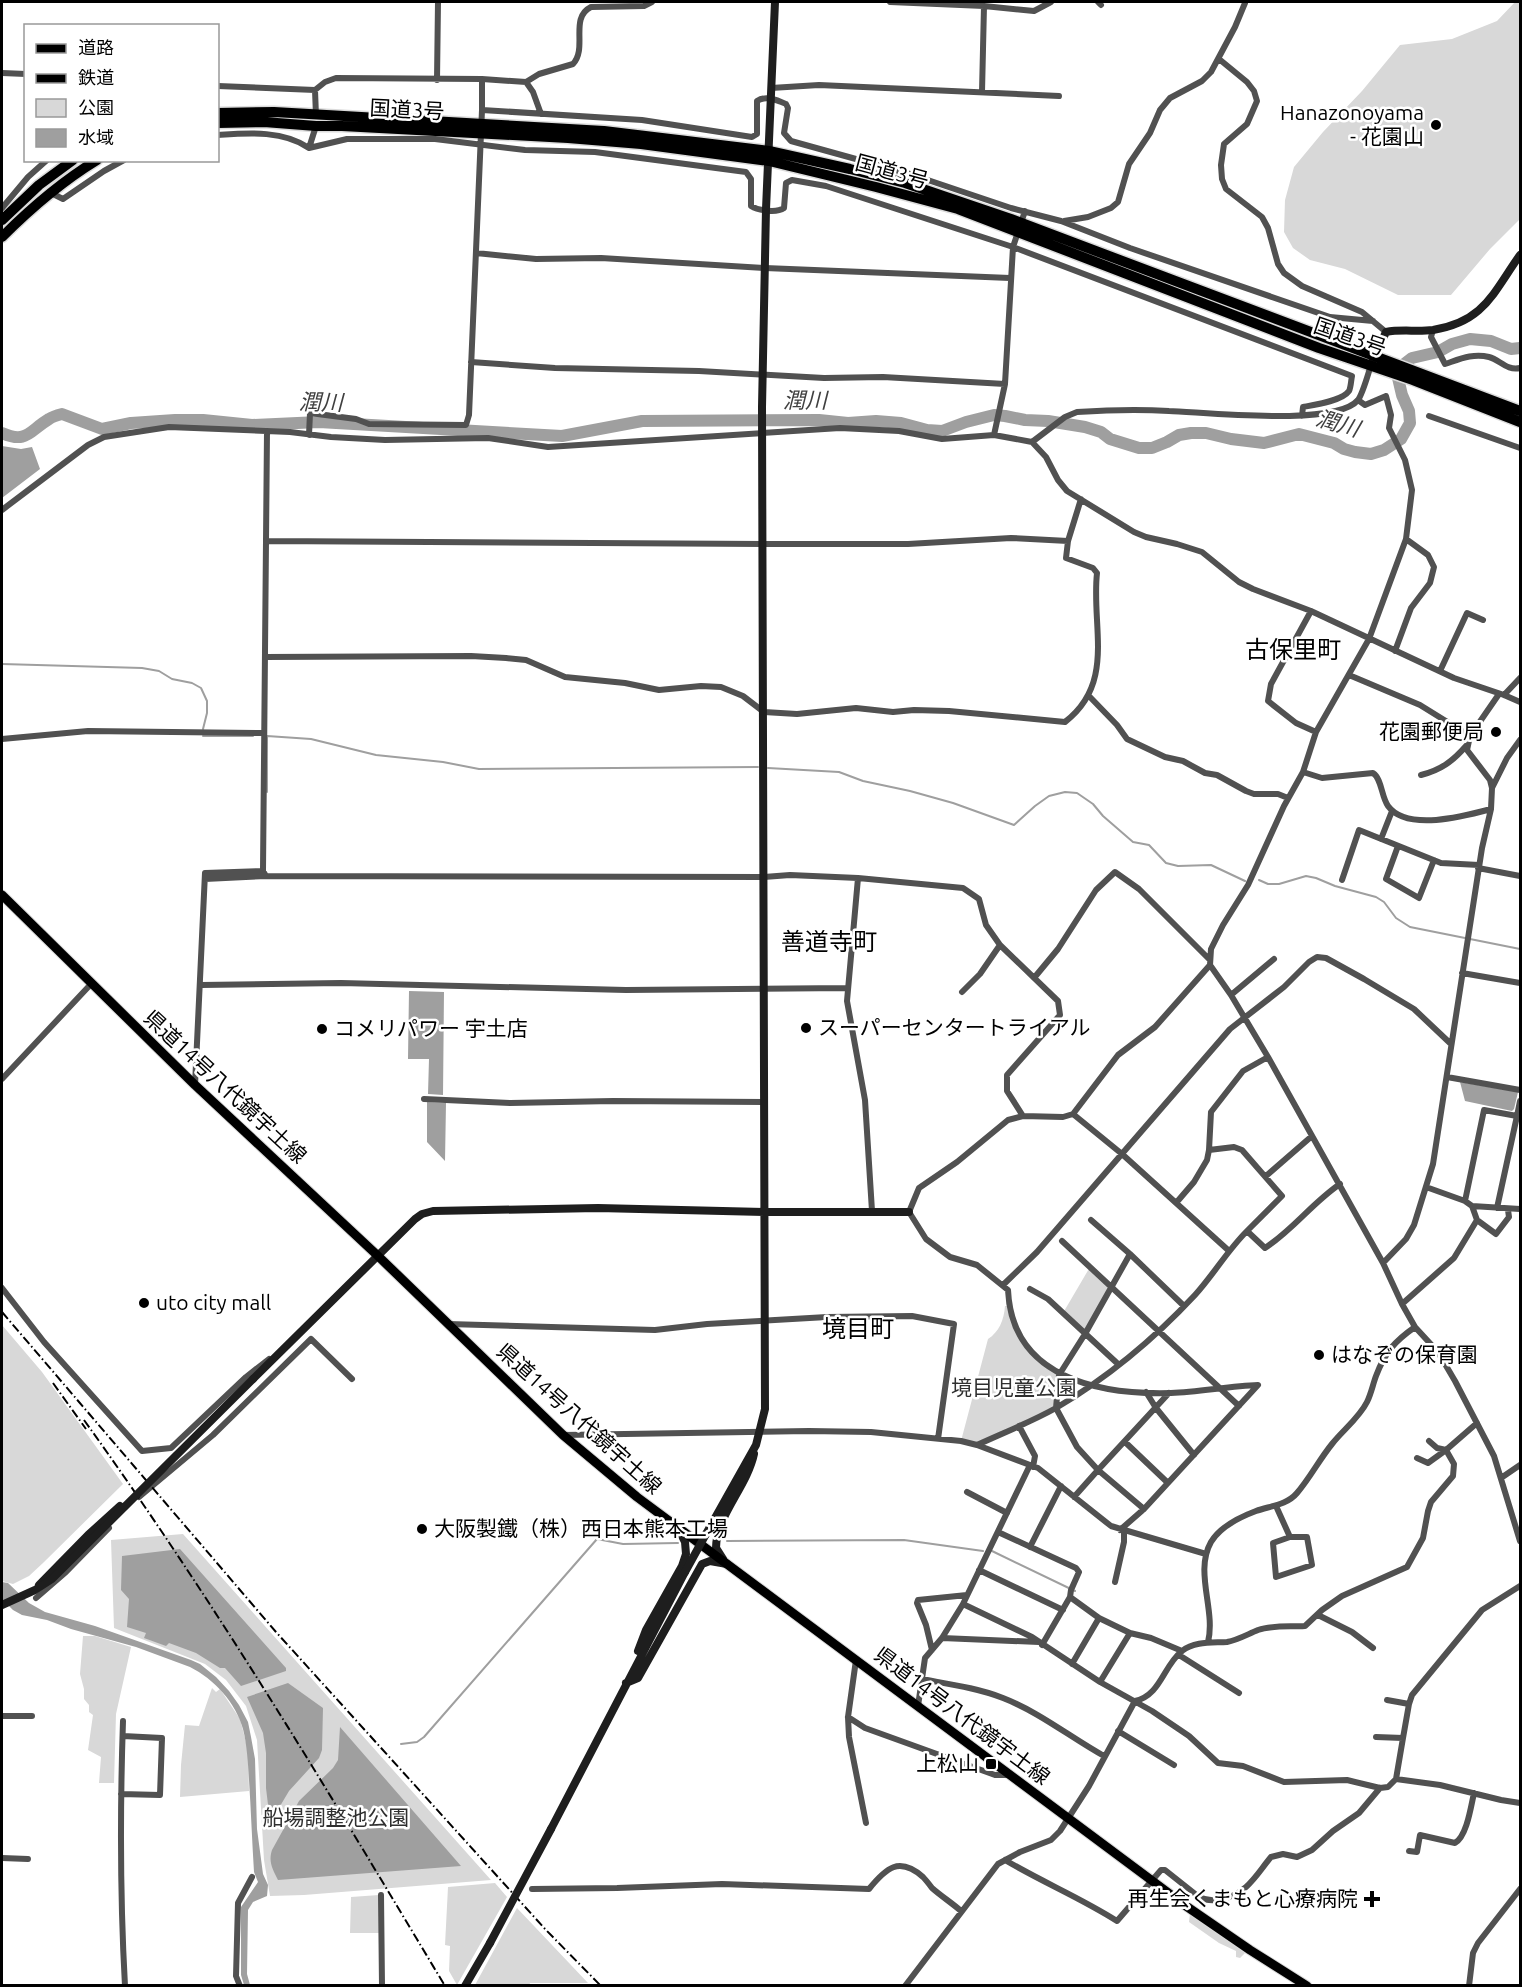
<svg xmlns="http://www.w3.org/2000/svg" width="1522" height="1987" font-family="Ubuntu,'Noto Sans JP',sans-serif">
  <rect width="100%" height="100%" fill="#fff"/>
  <path fill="#d8d8d8" d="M1515,2H1520V219L1490,249L1451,295H1398L1345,269L1310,260L1293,248L1284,232L1285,200L1294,167L1323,132L1362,91L1400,45L1452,39L1497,21Z
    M1090,1267L1112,1288L1085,1334L1063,1313Z
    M1005,1306H1009L1027,1347L1059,1375L1056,1408L977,1445L961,1441L988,1339C999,1332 1004,1320 1005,1306Z
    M2,1325L42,1372L123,1484L43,1563L29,1576L13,1584L2,1581Z
    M183,1534L491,1880L304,1895L270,1896L264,1860L257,1740L246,1706L226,1680L205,1664L114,1628L111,1540Z
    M83,1636H95L131,1647L116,1714L114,1783H99L101,1757L88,1750L93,1715L89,1712V1705L84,1699V1689L80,1674Z
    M212,1688L216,1692L220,1689L240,1719L248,1750L249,1791L180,1797L181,1765L185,1725L199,1726Z
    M495,1883L507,1897L457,1985L449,1971L450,1946L445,1945L448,1887Z
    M379,1895V1933H350L351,1897Z
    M517,1908L588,1983H530L529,1986L475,1985Z
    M1190,1913L1245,1953L1240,1958L1236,1957V1951L1219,1943L1189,1922Z"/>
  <path fill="#9f9f9f" d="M2,446L21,449L32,447L40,469L2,498Z
    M409,991L444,992L443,1095L428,1094L429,1059H408Z
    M1460,1082L1518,1092L1514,1109L1512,1111L1465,1101Z
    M427,1102L446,1103L445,1161L427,1142Z
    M180,1549L286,1668V1671L241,1686L225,1668H220L196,1653L169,1643L166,1646L144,1638L146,1633L127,1627L129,1599L121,1590L122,1556Z
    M2,1582L8,1583L29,1603L45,1612L95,1626L191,1660L200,1664L216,1677L229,1691L239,1705L248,1722L251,1737L255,1759L257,1829L263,1874L268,1885L267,1896L253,1902L248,1910L247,1974L250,1985H244L241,1975V1907L258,1882L254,1872C252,1841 251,1810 249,1780C248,1763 247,1745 243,1729C236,1703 214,1679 190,1667L136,1647L71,1629L47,1620L22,1615L13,1610L2,1599Z
    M288,1683L323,1708L322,1750L319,1758L289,1791L267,1828L269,1813L266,1788V1753L263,1733L247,1697Z
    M340,1727L461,1866L278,1880C273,1870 268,1862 272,1850L299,1801L333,1768L338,1760Z"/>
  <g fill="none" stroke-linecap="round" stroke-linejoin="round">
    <path stroke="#9f9f9f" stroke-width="2" d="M2,664L142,668L159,671L172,679L192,683L201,688L207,701V713L203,729
      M203,736H253
      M768,768L839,772L863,781L910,791L953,803L1014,825L1035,806L1049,796L1065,792L1077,793L1093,804L1103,816L1133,842L1149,845L1166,863L1178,866L1211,865L1245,881
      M267,792V736L311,739L376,755L443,762L479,769L758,767
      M1259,880L1268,884H1279L1306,876L1316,878L1335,886L1376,897L1384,902L1396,918L1410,927L1520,949
      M727,1541L904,1540L983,1551
      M992,1551L1075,1591
      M401,1744L417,1742L424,1737L597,1539L623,1544L678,1543"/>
    <path stroke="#9f9f9f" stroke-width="12" d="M2,433C27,444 29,431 49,419C52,417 58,415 62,414L102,429L131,423L175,420H203L252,425L319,422L562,436L642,421L819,420L848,423L876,421L901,423L927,430L942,431L966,422L994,415L1005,416L1025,420L1048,421L1085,427L1101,432L1110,439L1139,448H1152L1167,442L1179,435L1191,433H1206L1231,439L1264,443L1299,434L1334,443L1344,449L1355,452L1371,454L1384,450L1401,439L1410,423L1409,411L1402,395L1398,378L1403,365L1412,358L1438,352L1452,344L1470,339L1491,341L1511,349L1520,348"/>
    <defs>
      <path id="primary" d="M2,895L195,1085L377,1255L563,1435L637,1497L1186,1906L1250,1950L1307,1986"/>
      <path id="highway" d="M218,113L274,112L604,131L769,151L850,169L905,183L1011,219L1520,411
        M218,123L264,122L316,126H342L568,138L641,144L769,161L876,187L958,209L1319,348L1413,380L1520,422
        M2,220L39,185L73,160
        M2,237C31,208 61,182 97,160"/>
    </defs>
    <use href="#primary" stroke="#dbdbdb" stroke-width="11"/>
    <use href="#highway" stroke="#dbdbdb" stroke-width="13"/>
    <path stroke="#515151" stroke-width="6" d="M890,2L984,6L1034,11L1051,2
      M1098,2L1101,5
      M1219,59L1247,82L1254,91L1257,101L1247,124L1224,144L1221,165L1222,179L1226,189L1262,217L1268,228L1278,264L1284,273L1302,286L1362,312L1386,332
      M2,73L26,74
      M437,80L438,2
      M526,82L533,92L541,114
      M218,86L315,90L325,82L336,78L482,79L526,82L539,74L573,64C588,48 569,18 591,7L644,6L652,2
      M771,88L819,85L1059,96
      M315,90L316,116
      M982,92L984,6
      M482,110L642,120L752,137L757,134V101C766,95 777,100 786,104L788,108L784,133L791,141L910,174L1011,208L1061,221L1130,248L1330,317L1373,321
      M218,135C248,133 283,130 309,148L347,139H435L525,150L595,152L746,172L751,179V206C759,211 777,213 784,208L786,183L792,180L826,186L1013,247L1352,376C1351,380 1351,387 1349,391C1342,401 1314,405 1303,407L1302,416
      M309,148L316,126
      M51,193L63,199L104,171L124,160
      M2,208L28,177L47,160
      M1064,221L1088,217L1111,208L1118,202L1129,164L1150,133L1160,110L1170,98L1202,81L1211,72L1235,27L1245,3
      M476,253L536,259L601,258L765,268L1010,278
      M1433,330L1431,337L1445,364C1460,359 1473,353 1489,357C1500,360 1507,371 1520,368
      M471,362L555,368L699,371L824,378L883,377L1005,384
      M1429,416L1520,448
      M309,435L310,413L356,419L369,424L466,425L469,415L482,110V79
      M994,435L1005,384L1013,247L1025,211
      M1032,442L1065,417L1077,412C1107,410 1138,409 1169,411C1204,412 1336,427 1358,400C1363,393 1368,374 1371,365
      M2,510L88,445L104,437L169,427L290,432L331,437L385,440L488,438L548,447L840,428L899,431L942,439L994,435L1032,442L1046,457L1058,480L1067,491L1134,532L1146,537L1177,544L1202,552L1239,582L1253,589L1311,611L1454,678L1504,695L1520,702
      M266,541L763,544H908L1011,538L1068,541L1081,499
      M1311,611L1271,684L1268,701L1296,723L1316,732
      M1395,651L1411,608L1430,583L1434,567L1428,555L1406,539
      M265,657L471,656L506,658L526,660L565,677L625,683L659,690L701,686L721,687L743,696L764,712L797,714L856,708L893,712L914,710L949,711L1065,722C1116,683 1091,626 1097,573L1093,568L1066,558L1068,541
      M1440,671L1467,613L1483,620
      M1349,675L1420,705L1470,736L1467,750L1490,780L1492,788L1491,809L1482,848L1433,1164L1414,1225L1406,1239L1383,1263
      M1504,695L1520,678
      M1089,696L1117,725L1127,739L1165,757L1183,761L1205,773L1217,775L1246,791L1254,794H1278L1288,798
      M1470,736L1499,694
      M2,739L88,731L264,733
      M1303,772L1322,778L1373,773C1382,779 1381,796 1388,806C1407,832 1465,816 1491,809
      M1421,775C1441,770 1453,761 1466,746
      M1492,788L1507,758L1520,740
      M1381,839L1392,811
      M1398,846L1386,879L1419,898L1434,860
      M1478,868L1520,876
      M263,871L267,431
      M858,878L847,1001L865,1100L872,1211
      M205,879L266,876
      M1342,880L1359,830L1441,863L1479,865
      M1210,965L1231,995L1268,1057L1383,1263L1402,1304L1415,1327L1438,1352L1455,1381L1494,1456L1520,1541
      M1462,973L1520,983
      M1034,978L1058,949L1096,890L1115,872L1139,889L1210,960
      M201,985L341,983L626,990L848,988
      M962,992L980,974L1000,945
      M1231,995L1274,959
      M1447,1077L1520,1090
      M2,1079L91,984
      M195,1085L205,873L263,871L266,876L764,877L790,875L858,878L963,888L979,899L986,925L1000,945L1058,1001L1060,1015L1007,1075V1091L1023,1116
      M424,1099L510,1103L613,1101L765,1102
      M1073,1114L1122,1154L1228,1250
      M1517,1116L1520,1101
      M1209,1150L1234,1147L1242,1150L1282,1196L1247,1231
      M1266,1176L1312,1136
      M1426,1187L1465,1201L1472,1206L1520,1209
      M1465,1201L1484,1110L1517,1116L1497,1208
      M1176,1203L1194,1182L1207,1160L1209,1150L1211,1112L1243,1071L1268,1057
      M1472,1206L1477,1220L1496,1234L1509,1217L1508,1210
      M1091,1220L1130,1254L1085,1334L1059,1375L1056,1408L1077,1447L1098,1470L1169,1393
      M1062,1241L1239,1406
      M1130,1254L1184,1306
      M1003,1285L1037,1252L1230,1029L1284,987L1309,962L1317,957L1326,958L1364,979L1414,1009L1451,1044
      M2,1288L44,1342L142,1451L171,1448L246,1377L269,1359
      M1030,1289L1048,1299L1118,1364
      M1402,1304L1454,1258L1477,1220
      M448,1324L655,1330L707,1324L827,1317L912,1316L954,1324L938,1439
      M1146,1392L1156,1408L1194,1455
      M1019,1426L1035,1456L1033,1467
      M563,1435L809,1431L871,1432L961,1441L977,1445L1038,1468L1111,1526L1206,1554
      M1125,1442L1168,1483
      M977,1445C1003,1433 1031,1422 1056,1408C1107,1378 1155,1338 1195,1295C1214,1274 1227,1251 1247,1231L1265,1248C1293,1230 1312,1203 1340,1184
      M1417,1458L1428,1463L1446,1450L1437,1448L1429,1441
      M1501,1478L1520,1465
      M967,1492L1007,1513
      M139,1497L213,1435L311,1339L352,1379
      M1074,1497L1098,1470L1144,1509
      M1276,1506L1290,1537L1273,1543L1276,1577L1312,1565L1307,1537H1290
      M1120,1530L1144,1509L1258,1385C1229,1386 1200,1392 1171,1393C1099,1395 1012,1378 1008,1290L977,1265L950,1257L926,1239L909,1212L919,1188L957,1162L1008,1120L1023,1116L1063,1117L1073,1114L1118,1055L1155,1027L1210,965L1211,949L1223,925L1248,885L1284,806L1303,772L1316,732L1369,639L1406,539L1412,490L1405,460L1389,428L1391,415L1386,396L1365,405L1358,400
      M998,1532L1076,1568L1079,1572L1071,1590L1070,1597L1042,1645
      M1030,1547L1061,1486
      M979,1570L1063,1610
      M1115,1582L1124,1542V1531
      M1070,1597L1099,1618L1072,1664
      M36,1598L66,1572L109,1528
      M963,1604L1032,1637L1100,1682L1152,1711L1189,1736L1218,1763L1243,1766L1284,1782L1347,1780L1380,1788L1388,1787L1396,1779L1403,1738L1376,1737
      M1318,1615L1352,1632L1373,1648
      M1099,1618L1130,1633L1151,1638L1182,1651
      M942,1638L1039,1642
      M1208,1642C1216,1610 1194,1572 1211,1542C1220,1527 1240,1517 1256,1511C1270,1506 1287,1505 1297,1493C1310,1478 1319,1460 1332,1444C1343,1430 1359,1418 1367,1402C1371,1394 1373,1384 1376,1376C1385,1352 1395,1341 1415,1327
      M932,1650L926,1625L917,1603L918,1600L967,1595
      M1179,1655L1239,1693
      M856,1660L848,1717L849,1737L866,1823
      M921,1679C948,1684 978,1688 1003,1698C1039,1712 1070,1737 1104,1756
      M1100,1682L1130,1633
      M1387,1700L1409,1704L1403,1738
      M1409,1704L1412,1695L1482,1610L1520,1586
      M918,1706L925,1658L942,1638L963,1604L1030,1465
      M2,1716H32
      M848,1717L865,1728L995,1775H1010
      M123,1721C120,1809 120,1897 125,1986
      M1118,1731L1174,1765
      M1396,1779L1440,1785L1501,1800L1520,1803
      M121,1794L160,1795L162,1738L123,1736
      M1409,1851L1417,1852L1420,1835L1455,1843C1467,1836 1471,1806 1474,1793
      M2,1858L28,1859
      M1005,1860C1042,1882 1081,1898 1117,1921L1161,1870H1165L1199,1897C1207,1901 1214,1901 1222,1899C1248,1893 1256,1875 1271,1857L1283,1854L1297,1857L1312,1850L1333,1831L1359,1813L1380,1788
      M532,1889L617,1888L722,1884L869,1889C886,1868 899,1856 923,1877C926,1880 929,1884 932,1888C941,1896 952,1903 961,1911
      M381,1895L382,1986
      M240,1986L236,1976L238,1903L252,1877
      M905,1986L998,1864L1020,1852L1051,1840L1060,1831L1089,1786L1135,1701C1161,1695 1163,1666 1182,1651C1195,1641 1212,1643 1227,1642C1238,1640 1248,1634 1258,1630C1273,1625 1289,1627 1305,1626L1322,1610L1342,1596L1407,1567L1423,1538L1428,1511L1431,1502L1453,1476L1454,1464L1446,1450L1477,1423
      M1469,1986L1473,1953L1478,1943L1520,1889"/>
    <path stroke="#1e1e1e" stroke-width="8" d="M1373,360L1386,332C1401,329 1417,332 1433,330C1484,322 1493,293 1520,255
      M253,1379L415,1219L422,1214L433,1211L598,1208L765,1212H909
      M706,1534L756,1445L765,1409L762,407L766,209L775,2
      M723,1559L716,1548C716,1516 747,1487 754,1454
      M39,1585L88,1535L120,1506
      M638,1651L646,1630L682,1566L686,1554L685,1542L678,1528
      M626,1683L638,1678L702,1564L710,1561L727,1564
      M551,1829L685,1572
      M465,1986L490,1943"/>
    <use href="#primary" stroke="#000" stroke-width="9"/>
    <use href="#highway" stroke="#000" stroke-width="10"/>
    <path stroke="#000" stroke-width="2" stroke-dasharray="9 3 1.5 3" stroke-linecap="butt" d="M2,1312L276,1632L546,1930L601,1986
      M53,1383L86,1429
      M84,1420C215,1602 330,1794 445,1986"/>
    <path stroke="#1e1e1e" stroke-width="8" d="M685,1572L706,1534
      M2,1605L35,1590L52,1579L253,1379
      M490,1943L551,1829"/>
  </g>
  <g fill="#000" stroke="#fff" stroke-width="2">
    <circle cx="1436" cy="125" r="6"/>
    <circle cx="1496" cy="732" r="6"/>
    <circle cx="806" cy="1028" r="6"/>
    <circle cx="322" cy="1029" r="6"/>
    <circle cx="144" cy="1303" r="6"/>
    <circle cx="1319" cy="1355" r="6"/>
    <circle cx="422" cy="1529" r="6"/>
    <rect x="985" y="1758" width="12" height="12" rx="3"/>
    <path d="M1369 1890h6v6h6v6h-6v6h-6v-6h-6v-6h6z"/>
  </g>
  <g text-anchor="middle" stroke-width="5" stroke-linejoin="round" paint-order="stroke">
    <g font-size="21" fill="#000" stroke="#fff">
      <text transform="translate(407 110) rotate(3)" y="7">国道3号</text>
      <text transform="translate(892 172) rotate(15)" y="7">国道3号</text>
      <text transform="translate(1350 337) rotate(19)" y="7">国道3号</text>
      <text transform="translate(225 1087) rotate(43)" y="7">県道14号八代鏡宇土線</text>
      <text transform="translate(579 1419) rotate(42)" y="7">県道14号八代鏡宇土線</text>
      <text transform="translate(962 1716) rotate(37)" y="7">県道14号八代鏡宇土線</text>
    </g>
    <g font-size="21" fill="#000" stroke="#fff" text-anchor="start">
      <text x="1424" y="120" text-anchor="end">Hanazonoyama<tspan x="1424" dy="24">- 花園山</tspan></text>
      <text x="1484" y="739" text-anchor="end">花園郵便局</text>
      <text x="818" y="1035">スーパーセンタートライアル</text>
      <text x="334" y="1036">コメリパワー 宇土店</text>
      <text x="156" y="1310">uto city mall</text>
      <text x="1331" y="1362">はなぞの保育園</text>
      <text x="434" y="1536">大阪製鐵（株）西日本熊本工場</text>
      <text x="979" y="1771" text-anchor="end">上松山</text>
      <text x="1358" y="1906" text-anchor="end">再生会くまもと心療病院</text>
    </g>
    <g font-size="21" fill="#2f2f2f" stroke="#fff">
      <text x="1014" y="1395">境目児童公園</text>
      <text x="336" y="1825">船場調整池公園</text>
    </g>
    <g font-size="22" font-style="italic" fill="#404040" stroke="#fff">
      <text x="805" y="408">潤川</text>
      <text transform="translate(321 402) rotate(1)" y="8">潤川</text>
      <text transform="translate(1338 423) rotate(16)" y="8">潤川</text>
    </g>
    <g font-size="24" fill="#000" stroke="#fff">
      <text x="1293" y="658">古保里町</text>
      <text x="829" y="950">善道寺町</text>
      <text x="858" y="1337">境目町</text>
    </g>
  </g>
  <rect width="1522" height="1987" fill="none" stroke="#000000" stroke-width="6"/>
  <rect x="24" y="24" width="195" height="138" fill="#ffffff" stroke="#999999" stroke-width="1.5"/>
  <rect x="36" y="44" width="30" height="9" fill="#000000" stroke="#999999" stroke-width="1.5"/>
  <text x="78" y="54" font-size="18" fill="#000000">道路</text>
  <rect x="36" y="74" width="30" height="9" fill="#000000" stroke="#999999" stroke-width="1.5"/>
  <text x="78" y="84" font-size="18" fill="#000000">鉄道</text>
  <rect x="36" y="99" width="30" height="18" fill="#d8d8d8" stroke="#999999" stroke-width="1.5"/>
  <text x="78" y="114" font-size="18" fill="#000000">公園</text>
  <rect x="36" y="129" width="30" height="18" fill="#9f9f9f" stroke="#999999" stroke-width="1.5"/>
  <text x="78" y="144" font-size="18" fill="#000000">水域</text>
</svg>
